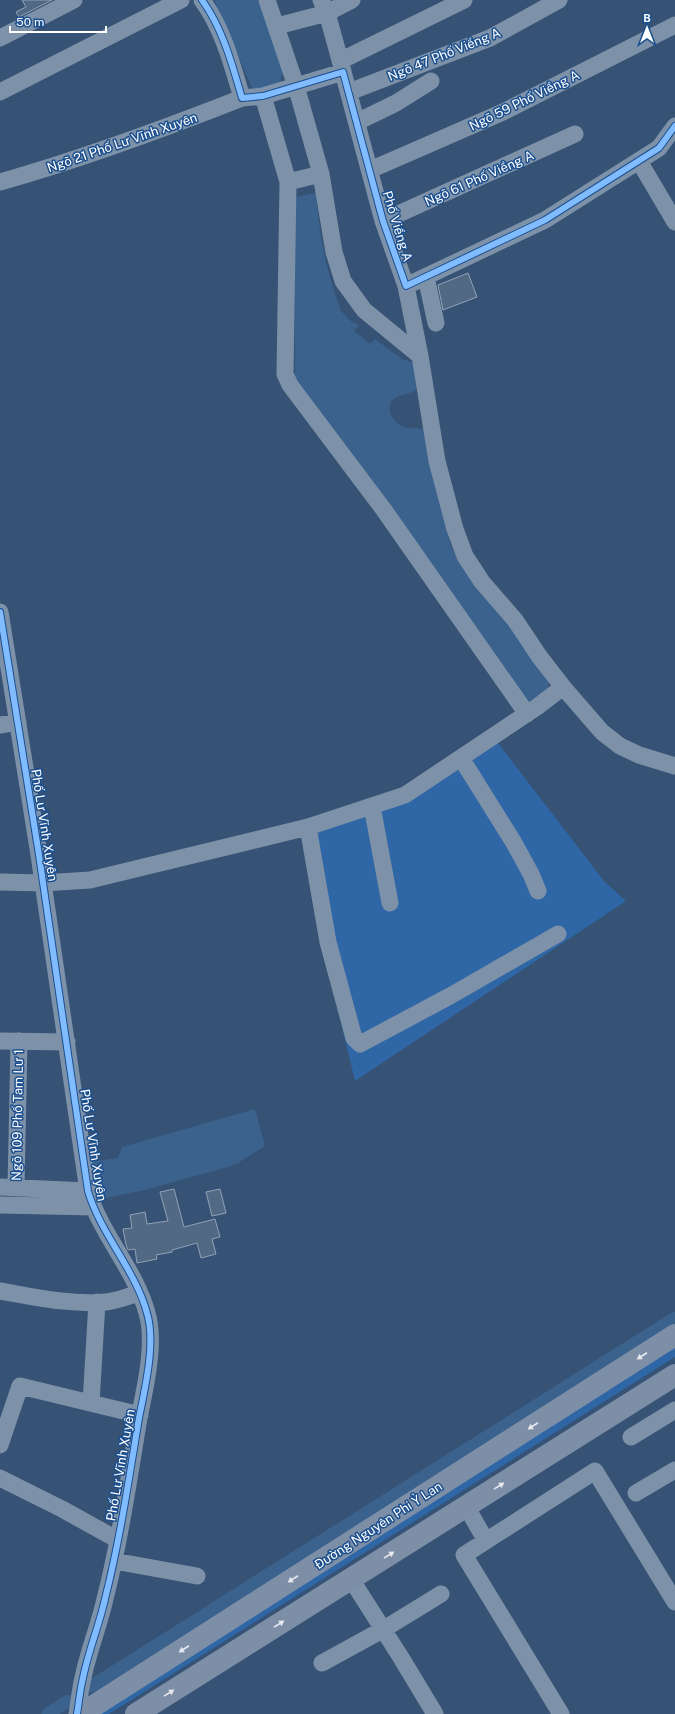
<svg xmlns="http://www.w3.org/2000/svg" width="675" height="1714" font-family="'Public Sans',sans-serif">
  <rect width="100%" height="100%" fill="#365274"/>
  <path fill="#2f66a5" d="M498,743L604,881L626,901L355,1081L324,952L301,835Z
    M675,1346V1357L109,1714H95Z"/>
  <path fill="#3b618d" d="M214,0H258L275,44L283,70L280,82L270,88L256,91L251,86Z
    M316,193L320,231L326,262L334,291L341,311L352,322L359,325L354,331L370,344L375,339L402,359L414,363L416,390C410,394 402,394 395,398C383,406 393,424 404,427C412,429 419,427 425,431L450,543C464,578 489,596 511,624C524,643 536,662 549,681L548,688L529,705L295,380L294,197Z
    M255,1109L265,1146L238,1163L228,1167L145,1190L92,1201L89,1162L118,1158L122,1147Z"/>
  <g fill="none" stroke-linecap="round" stroke-linejoin="round">
    <path stroke="#3b618d" stroke-width="13" d="M92,1686L675,1318
      M48,1714L68,1701"/>
  </g>
  <path fill="#526984" stroke="#92a2b6" d="M22,0H52L19,17L16,12L26,7Z
    M468,273L477,297L443,310L438,285Z
    M174,1189L184,1227L215,1219L220,1237L212,1239L216,1254L201,1258L197,1243L172,1250V1252L156,1255L157,1259L137,1263L135,1249L128,1250L126,1245L123,1229L132,1228L130,1215L145,1212L147,1224L168,1221L160,1192Z
    M220,1189L226,1213L212,1216L206,1192Z"/>
  <g fill="none" stroke-linecap="round" stroke-linejoin="round">
    <path stroke="#7d92a8" stroke-width="17" d="M202,0C223,29 232,64 242,98L263,96L343,72L383,221L406,286L545,220L659,148L675,126
      M267,0L296,86L321,174L334,252L343,281L364,310L420,356
      M321,0L327,13L343,71
      M277,26L327,13L352,0
      M0,38L74,0
      M340,61L464,0
      M0,92L181,0
      M349,92L490,38L559,0
      M263,96L288,182L285,374L290,385L384,510L527,714
      M357,122L396,103L431,81
      M639,161L675,222
      M370,170L503,112L675,25
      M0,182C82,159 163,129 242,98
      M288,182L321,174
      M383,221L575,134
      M426,277L436,323
      M406,286L420,356L437,461L455,529L465,556L482,582L515,620L539,656L563,687L602,732L620,746L639,755L675,766
      M0,612L39,855L88,1191C100,1233 136,1271 147,1313C156,1343 145,1388 139,1418C129,1478 120,1540 105,1599C99,1626 88,1652 83,1678C80,1690 79,1702 77,1714
      M0,725L18,722
      M461,758L514,843L531,874L538,891
      M372,806L390,903
      M308,827L328,942L354,1038L360,1044L450,996L558,934
      M0,882L43,883L90,880L308,827L405,795L537,707L563,687
      M0,1041L67,1042
      M0,1187L88,1191
      M16,1188L19,1041
      M0,1205L93,1207
      M0,1291C35,1297 70,1305 106,1302C117,1301 128,1296 139,1293
      M91,1403L97,1302
      M631,1437L675,1410
      M0,1445L20,1386L140,1415
      M0,1478L62,1509L118,1540
      M636,1493L675,1470
      M466,1506L486,1541
      M114,1561L197,1576
      M351,1579L400,1656L435,1714
      M322,1663L384,1629L441,1594
      M561,1714L464,1555L595,1471L675,1602"/>
    <path stroke="#7d8ea7" stroke-width="22" d="M81,1714L675,1335
      M136,1714L675,1375"/>
    <defs>
      <path id="cycleway" d="M202,0C223,29 232,64 242,98L263,96L343,72L383,221L406,286L545,220L659,148L675,126
        M0,612L39,855L88,1191C100,1233 136,1271 147,1313C156,1343 145,1388 139,1418C129,1478 120,1540 105,1599C99,1626 88,1652 83,1678C80,1690 79,1702 77,1714"/>
    </defs>
    <use href="#cycleway" stroke="#1b4f8f" stroke-width="8"/>
    <use href="#cycleway" stroke="#80bcff" stroke-width="6"/>
  </g>
  <defs><path id="oneway-solid" d="M-6-.8H1V-3.2L6.5 0L1 3.2V.8H-6Z"/></defs>
  <g fill="#e5e8ed">
    <use href="#oneway-solid" transform="translate(642 1356) rotate(147)"/>
    <use href="#oneway-solid" transform="translate(533 1426) rotate(147)"/>
    <use href="#oneway-solid" transform="translate(499 1486) rotate(-32)"/>
    <use href="#oneway-solid" transform="translate(389 1555) rotate(-32)"/>
    <use href="#oneway-solid" transform="translate(293 1579) rotate(147)"/>
    <use href="#oneway-solid" transform="translate(279 1624) rotate(-32)"/>
    <use href="#oneway-solid" transform="translate(184 1649) rotate(147)"/>
    <use href="#oneway-solid" transform="translate(169 1693) rotate(-32)"/>
  </g>
  <g text-anchor="middle" stroke-width="3" stroke-linejoin="round" paint-order="stroke">
    <g font-size="13" fill="#fff" stroke="#1b4f8f">
      <text transform="translate(444 54) rotate(-22)" y="5">Ngõ 47 Phố Viềng A</text>
      <text transform="translate(524 100) rotate(-26)" y="5">Ngõ 59 Phố Viềng A</text>
      <text transform="translate(122 142) rotate(-19)" y="5">Ngõ 21 Phố Lư Vĩnh Xuyên</text>
      <text transform="translate(479 178) rotate(-24)" y="5">Ngõ 61 Phố Viềng A</text>
      <text transform="translate(398 226) rotate(73)" y="5">Phố Viềng A</text>
      <text transform="translate(45 825) rotate(81)" y="5">Phố Lư Vĩnh Xuyên</text>
      <text transform="translate(17 1115) rotate(-89)" y="5">Ngõ 109 Phố Tam Lư 1</text>
      <text transform="translate(94 1145) rotate(81)" y="5">Phố Lư Vĩnh Xuyên</text>
      <text transform="translate(120 1465) rotate(-80)" y="5">Phố Lư Vĩnh Xuyên</text>
      <text transform="translate(378 1525) rotate(-33)" y="5">Đường Nguyên Phi Ỷ Lan</text>
    </g>
  </g>
  <g transform="translate(647 28)" stroke="#1b4f8f" stroke-width="3" paint-order="stroke">
  <path d="M0-3L7 15L0 10L-7 15Z" fill="#ffffff"/>
  <text y="-6" font-size="11" font-weight="bold" text-anchor="middle" fill="#ffffff">B</text>
  </g>
  <path d="M10 26v6h96v-6" fill="none" stroke="#ffffff" stroke-width="2"/>
  <text x="16" y="26" font-size="12" fill="#ffffff" stroke="#1b4f8f" stroke-width="3" paint-order="stroke">50 m</text>
</svg>
